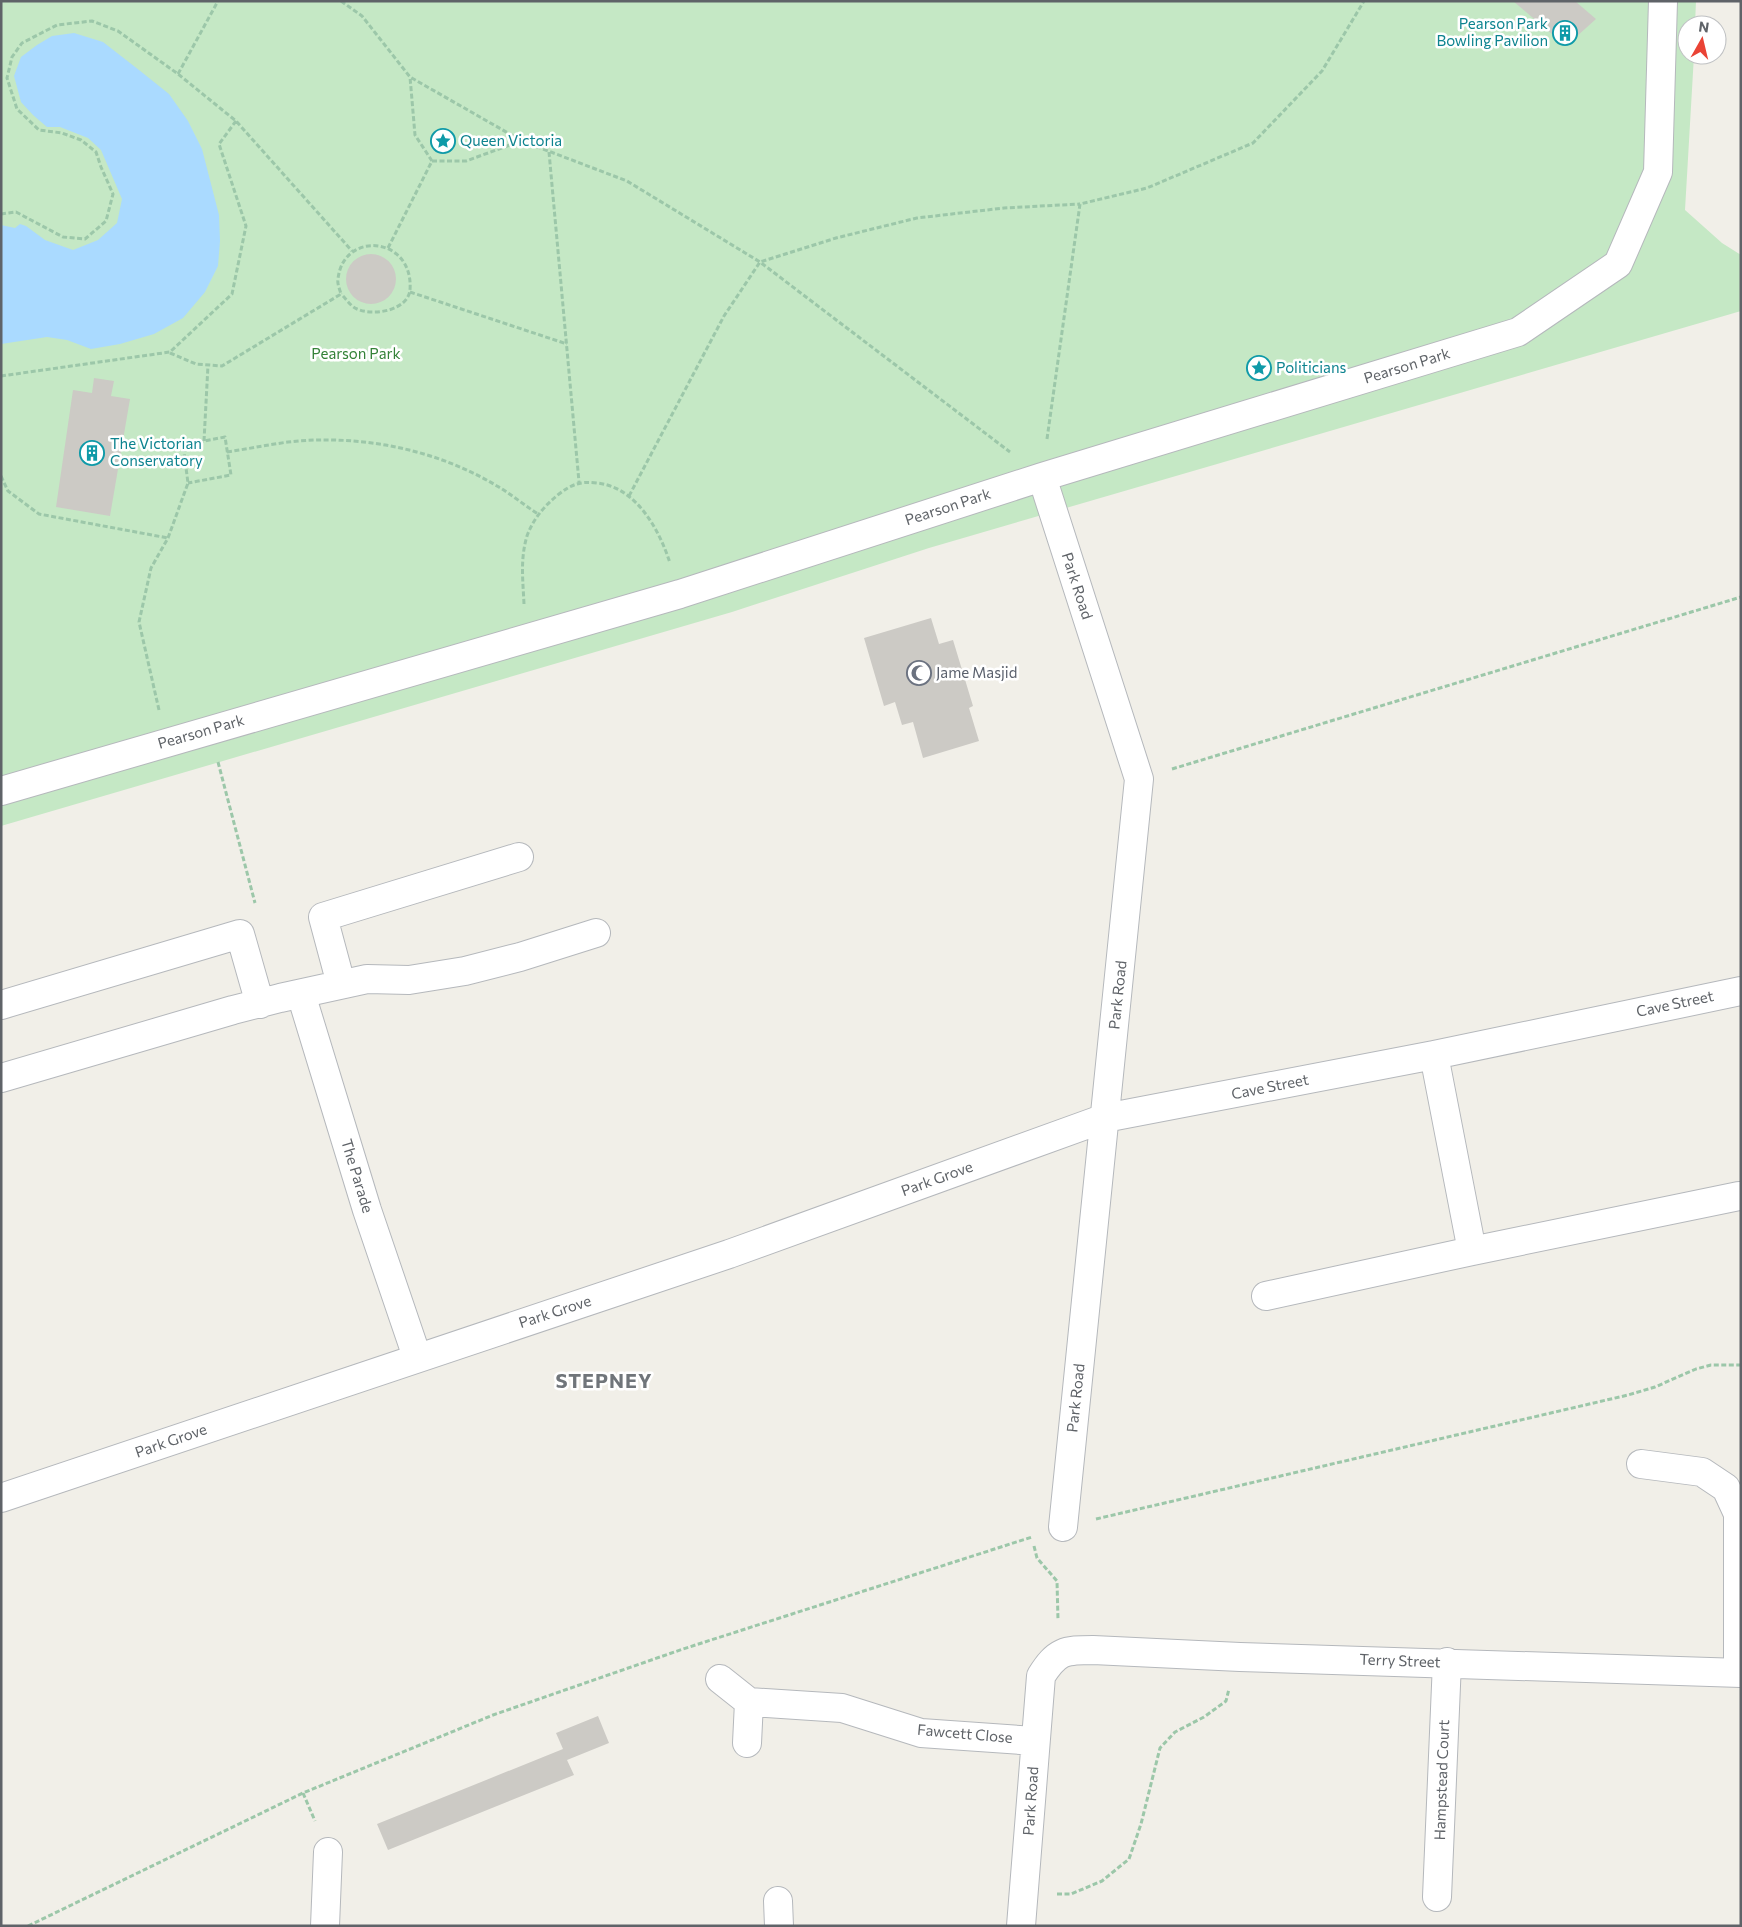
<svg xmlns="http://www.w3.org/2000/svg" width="1742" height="1927" font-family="Commissioner,sans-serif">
  <rect width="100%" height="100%" fill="#f1efe8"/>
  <path fill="#c5e8c5" d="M1,1H1696L1695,25H1687V55H1694L1685,210L1722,243L1741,255V311L929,548L732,612L1,826Z"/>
  <path fill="#aadaff" d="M74,33L103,42L139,70L169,94L188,121L202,149L219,215L220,241L218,266L205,292L183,318L154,334L120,344L91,349L67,340L47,337L1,344V225L15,228L20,224L26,226L45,240L73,250L98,240L117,223L122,199L101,150L88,138L60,127H47L33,115L21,102L14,76L21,57L37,45L52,36Z"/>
  <path fill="#cccac5" d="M1513,1H1575L1596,19L1566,46Z
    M346 279a25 25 0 1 1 50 0a25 25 0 1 1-50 0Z
    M94,378L114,381L111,396L130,399L110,516L56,507L73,390L92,393Z
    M931,618L939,644L953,640L973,706L969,708L979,741L923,758L913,722L902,725L895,702L884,706L864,638Z
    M598,1716L609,1743L567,1760L574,1775L388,1850L377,1824L563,1749L556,1733Z"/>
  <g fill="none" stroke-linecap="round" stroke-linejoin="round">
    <defs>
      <path id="minor" d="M1042,477L1139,779L1063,1527
        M1,791L680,594L1042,477L1518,332L1618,264L1658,172L1663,1
        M341,984L323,917L519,857
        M301,994L367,1210L417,1357
        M1,1005L240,934L260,1004
        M1434,1055L1472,1251
        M1,1078L233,1010L280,998L367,979L409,980L465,971L520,957L596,933
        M1266,1296L1472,1251L1739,1196
        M1641,1464L1702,1472L1726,1488L1738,1514V1673
        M1,1498L729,1254L1105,1118L1434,1055L1741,991
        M720,1679L749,1702L747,1743
        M749,1702L842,1708L921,1733L1035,1741
        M1437,1897L1447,1662
        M778,1901L779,1926
        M325,1926L328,1852
        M1021,1926L1041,1676C1057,1651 1064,1650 1093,1650L1240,1657L1741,1673"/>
    </defs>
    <use href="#minor" stroke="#b5b8bc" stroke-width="30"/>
    <path stroke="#9cc7a9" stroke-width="3" stroke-dasharray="5 2.5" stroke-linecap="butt" d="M341,1L362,16L410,77L522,141L627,181L760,262L1010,452
      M178,74L218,1
      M549,152L579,482
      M432,161H466L521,141
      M1,214L16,212L63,237L85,239L106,221L113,194L101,167L96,152L81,140L62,133L39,130L17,109L7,78L12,57L22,43L57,25L92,21L118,31L178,74L236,121L352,251
      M388,248L432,161L415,135L410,77
      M410,292L567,344
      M170,353L196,364L222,366L341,294C340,290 337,284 338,279C343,230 414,236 410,290C408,311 371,317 355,308C350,305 346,299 341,294
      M1,376L170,352L232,294L246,226L219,144L236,121
      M1047,439L1080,204L1147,188L1253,143L1322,71L1364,1
      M204,441L208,365
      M227,452C247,449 267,445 288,442C359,434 436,449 497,486C511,494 524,505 538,514
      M1,476L8,491L39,514L168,538
      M629,496L724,316L760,262L836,238L917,218L1004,208L1080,204
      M524,604C523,581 520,559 527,536C533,519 545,505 559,494C572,484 581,481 597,483C636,487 659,529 670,563
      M159,710L139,622L151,568L168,538L188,483L183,445L225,437L231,475L188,483
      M218,762L255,903
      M1172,769L1741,597
      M1096,1519L1628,1395L1655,1387L1696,1369L1711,1365H1741
      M1034,1546L1037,1558L1057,1581L1058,1620
      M303,1793L315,1821
      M1057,1894H1071L1102,1881L1129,1859L1141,1824L1160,1748L1175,1732L1204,1717L1226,1701L1229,1689
      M28,1926L303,1793L493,1715L683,1649L1032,1537"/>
    <use href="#minor" stroke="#fff" stroke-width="28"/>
  </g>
  <defs>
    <symbol id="building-ring" viewBox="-11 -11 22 22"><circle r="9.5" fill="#fff" stroke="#0f9aa8" stroke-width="1.5"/><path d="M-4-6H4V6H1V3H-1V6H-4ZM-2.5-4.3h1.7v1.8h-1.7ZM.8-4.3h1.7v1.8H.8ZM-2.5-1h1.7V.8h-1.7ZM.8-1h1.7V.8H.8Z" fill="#0f9aa8"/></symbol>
    <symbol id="sight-ring" viewBox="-11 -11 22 22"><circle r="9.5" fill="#fff" stroke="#0f9aa8" stroke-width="1.5"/><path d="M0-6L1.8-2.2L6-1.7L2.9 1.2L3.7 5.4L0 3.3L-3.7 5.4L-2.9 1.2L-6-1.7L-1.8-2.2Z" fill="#0f9aa8"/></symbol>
    <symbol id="mosque-ring" viewBox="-11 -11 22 22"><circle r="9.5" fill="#fff" stroke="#6b7280" stroke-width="1.5"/><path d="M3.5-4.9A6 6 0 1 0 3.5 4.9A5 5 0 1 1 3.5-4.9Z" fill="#6b7280"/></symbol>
  </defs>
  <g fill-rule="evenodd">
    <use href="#building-ring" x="1551" y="19" width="28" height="28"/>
    <use href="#sight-ring" x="429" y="127" width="28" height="28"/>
    <use href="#sight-ring" x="1245" y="354" width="28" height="28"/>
    <use href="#building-ring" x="78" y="439" width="28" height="28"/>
    <use href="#mosque-ring" x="905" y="659" width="28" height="28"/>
  </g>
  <g text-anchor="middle" stroke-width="5" stroke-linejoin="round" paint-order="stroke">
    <g font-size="15" fill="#0d838f" stroke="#fff" text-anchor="start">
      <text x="1548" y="29" text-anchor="end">Pearson Park<tspan x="1548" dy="17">Bowling Pavilion</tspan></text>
      <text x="460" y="146">Queen Victoria</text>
      <text x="1276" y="373">Politicians</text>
      <text x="110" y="449">The Victorian<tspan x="110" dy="17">Conservatory</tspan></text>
    </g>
    <g font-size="15" fill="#348238" stroke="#fff">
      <text x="356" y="359">Pearson Park</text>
    </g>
    <g font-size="15" fill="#5f6368" stroke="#fff">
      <text transform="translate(1407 366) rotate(-17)" y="5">Pearson Park</text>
      <text transform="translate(948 507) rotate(-18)" y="5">Pearson Park</text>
      <text transform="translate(1077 586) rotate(72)" y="5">Park Road</text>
      <text transform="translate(201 732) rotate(-16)" y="5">Pearson Park</text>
      <text transform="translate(1118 995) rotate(-84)" y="5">Park Road</text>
      <text transform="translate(1675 1004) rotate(-12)" y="5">Cave Street</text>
      <text transform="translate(1270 1087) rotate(-11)" y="5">Cave Street</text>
      <text transform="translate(357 1176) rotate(73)" y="5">The Parade</text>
      <text transform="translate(937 1179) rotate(-20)" y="5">Park Grove</text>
      <text transform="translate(555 1312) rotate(-18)" y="5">Park Grove</text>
      <text transform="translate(1076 1398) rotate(-84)" y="5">Park Road</text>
      <text transform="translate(171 1441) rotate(-19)" y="5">Park Grove</text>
      <text transform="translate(1400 1661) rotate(2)" y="5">Terry Street</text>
      <text transform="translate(965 1734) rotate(5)" y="5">Fawcett Close</text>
      <text transform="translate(1442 1780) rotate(-88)" y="5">Hampstead Court</text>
      <text transform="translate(1031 1801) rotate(-86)" y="5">Park Road</text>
    </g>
    <g font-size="15" fill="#5b616d" stroke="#fff" text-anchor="start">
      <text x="936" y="678">Jame Masjid</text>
    </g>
    <g font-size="20" font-weight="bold" letter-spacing="1" fill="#70757a" stroke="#fff">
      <text x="604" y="1388">STEPNEY</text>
    </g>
  </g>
  <rect width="1742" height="1927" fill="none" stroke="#5f6368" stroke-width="5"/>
  <g transform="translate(1702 40) rotate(8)"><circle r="24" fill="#ffffff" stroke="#bfc1c3"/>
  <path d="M0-4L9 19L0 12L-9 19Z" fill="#ea4335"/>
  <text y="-8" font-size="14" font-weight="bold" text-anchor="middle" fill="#5f6368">N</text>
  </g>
</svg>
